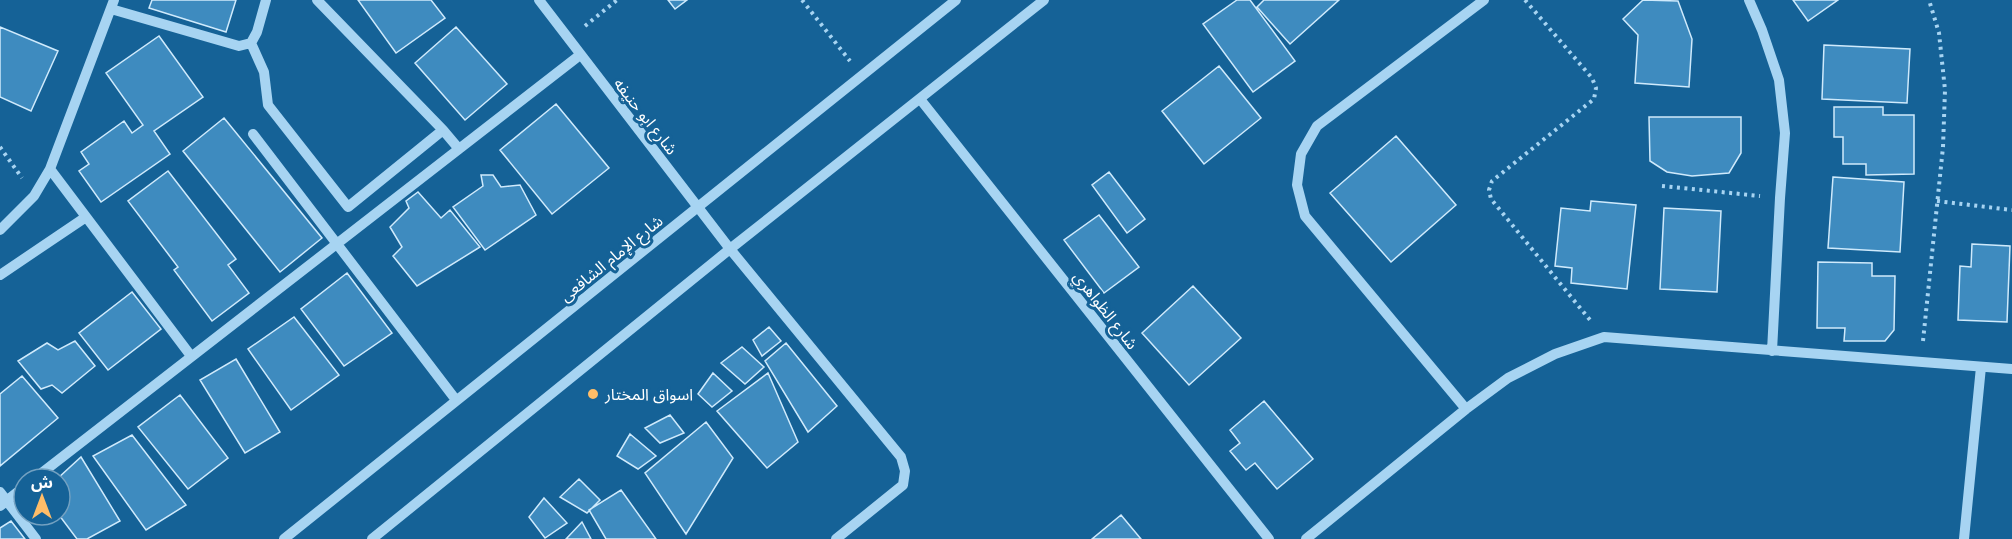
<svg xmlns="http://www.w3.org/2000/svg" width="2012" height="539" font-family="Lato,'Noto Sans Arabic',sans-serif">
  <rect width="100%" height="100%" fill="#156297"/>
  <path fill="#3e8bbf" stroke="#cfeafc" stroke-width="1.5" d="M152,0H236L226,32L149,8Z
    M358,0H431L445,18L396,53Z
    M668,0H687L675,9Z
    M1237,0H1250L1295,61L1253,92L1203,24Z
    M1264,0H1339L1290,44L1257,7Z
    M1643,0L1678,1L1692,39L1689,87L1635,83L1638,35L1623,19Z
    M1793,0H1838L1808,21Z
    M0,27L58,51L31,111L0,97Z
    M456,27L507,84L465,120L415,63Z
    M159,36L203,97L154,131L170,154L101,202L79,171L89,164L81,152L124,121L132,133L143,125L106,73Z
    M1824,45L1910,49L1907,103L1822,99Z
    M1219,66L1261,118L1204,164L1162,111Z
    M556,104L609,168L552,214L500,150Z
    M1834,107H1883V115H1914V174L1866,175V164H1843V137H1834Z
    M1649,117H1741V153L1729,173L1692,176L1667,172L1650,161Z
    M224,118L322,238L280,272L183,151Z
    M1396,136L1456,205L1391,262L1330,193Z
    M168,171L236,259L228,265L249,293L212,321L174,270L178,267L128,201Z
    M1109,172L1145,219L1127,233L1092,185Z
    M481,175H493L501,187L520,185L536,215L485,250L453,207L483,186Z
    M1833,177L1904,182L1900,252L1828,248Z
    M418,192L441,218L450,210L480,247L417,286L393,256L402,247L390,227L409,208L406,201Z
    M1591,201L1636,205L1627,289L1571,283L1572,268L1555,266L1561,208L1590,211Z
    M1664,208L1721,211L1717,292L1660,289Z
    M1099,215L1139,267L1104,293L1064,240Z
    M1972,244L2010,246L2007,322L1958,320L1960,266L1971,267Z
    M1818,262L1872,263V276H1895L1894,330L1885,341H1844L1845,328H1817Z
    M347,273L392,333L344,366L301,309Z
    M1193,286L1241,338L1189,385L1142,333Z
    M132,292L161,329L108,370L79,333Z
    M294,317L339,375L291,410L248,349Z
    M769,327L781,341L762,356L753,340Z
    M75,341L95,366L62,393L52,385L41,389L18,361L47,343L58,350Z
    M786,343L837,406L808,432L765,361Z
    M742,347L764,367L745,384L721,363Z
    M236,359L280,432L245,453L200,380Z
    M713,373L732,391L712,407L698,394Z
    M768,373L798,442L767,468L717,411Z
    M22,376L58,418L0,466V394Z
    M180,395L228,458L188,489L138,427Z
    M1264,401L1313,459L1277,489L1255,463L1246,470L1230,451L1240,443L1230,430Z
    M670,415L684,433L660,443L645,428Z
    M706,422L733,458L686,534L645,473Z
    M630,434L656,456L638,469L617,456Z
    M132,435L186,505L146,530L93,456Z
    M81,457L120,521L87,539H77L59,515L60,479H57Z
    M579,479L600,500L587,513L560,497Z
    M621,490L656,539H606L589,510Z
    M544,498L567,523L545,538L529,517Z
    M1121,515L1141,539H1092Z
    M11,521L25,539H0V528Z
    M582,522L591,539H566Z"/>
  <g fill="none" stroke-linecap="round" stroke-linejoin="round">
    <path stroke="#a7d4f2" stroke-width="4" stroke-dasharray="3 4.5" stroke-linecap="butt" d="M802,0L850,61
      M1525,0L1592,78L1596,88L1594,99L1492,181L1489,190L1491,199L1590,320
      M585,26L617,0
      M0,147L22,178
      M1662,186L1760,196
      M1937,201L2012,210
      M1923,341L1943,147L1945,90L1939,33L1929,0"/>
    <path stroke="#a7d4f2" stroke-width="10" d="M317,0L443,130L459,149
      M539,0L730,249L901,457L905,471L903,485L836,539
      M1749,0L1762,30L1779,80L1785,133L1780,198L1772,351
      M111,9L239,46L251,43L257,32L266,0
      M251,43L264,72L268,105L348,207L443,130
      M920,99L1269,539
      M253,134L456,400
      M50,169L191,356
      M0,230L34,196L50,169L114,0
      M0,275L86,217
      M1466,409L1305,216L1297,185L1301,154L1317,126L1484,0
      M34,479L580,55
      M0,492L36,539
      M0,506L24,487
      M284,539L956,0
      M372,539L730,249L1044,0
      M1306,539L1466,409L1508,378L1555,354L1604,337L2012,369
      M1964,539L1981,367"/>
  </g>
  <circle fill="#ffbd68" stroke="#156297" stroke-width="2" cx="593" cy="394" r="6"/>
  <g text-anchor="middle" stroke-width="6" stroke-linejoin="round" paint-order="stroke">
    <g font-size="16" fill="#fff" stroke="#156297">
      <text transform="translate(646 116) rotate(52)" y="6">شارع ابو حنيفه</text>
      <text transform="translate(611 258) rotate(-39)" y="6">شارع الإمام الشافعى</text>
      <text transform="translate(1106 310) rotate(52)" y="6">شارع الظواهري</text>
    </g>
    <g font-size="16" fill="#fff" stroke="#156297" text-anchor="start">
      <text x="605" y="400">اسواق المختار</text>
    </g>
  </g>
  <g transform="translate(42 497)"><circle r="28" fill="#156297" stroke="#73a1c1" stroke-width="1.5"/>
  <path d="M0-4.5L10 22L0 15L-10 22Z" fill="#ffbd68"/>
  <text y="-9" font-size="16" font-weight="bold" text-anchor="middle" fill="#ffffff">ش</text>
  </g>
</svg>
